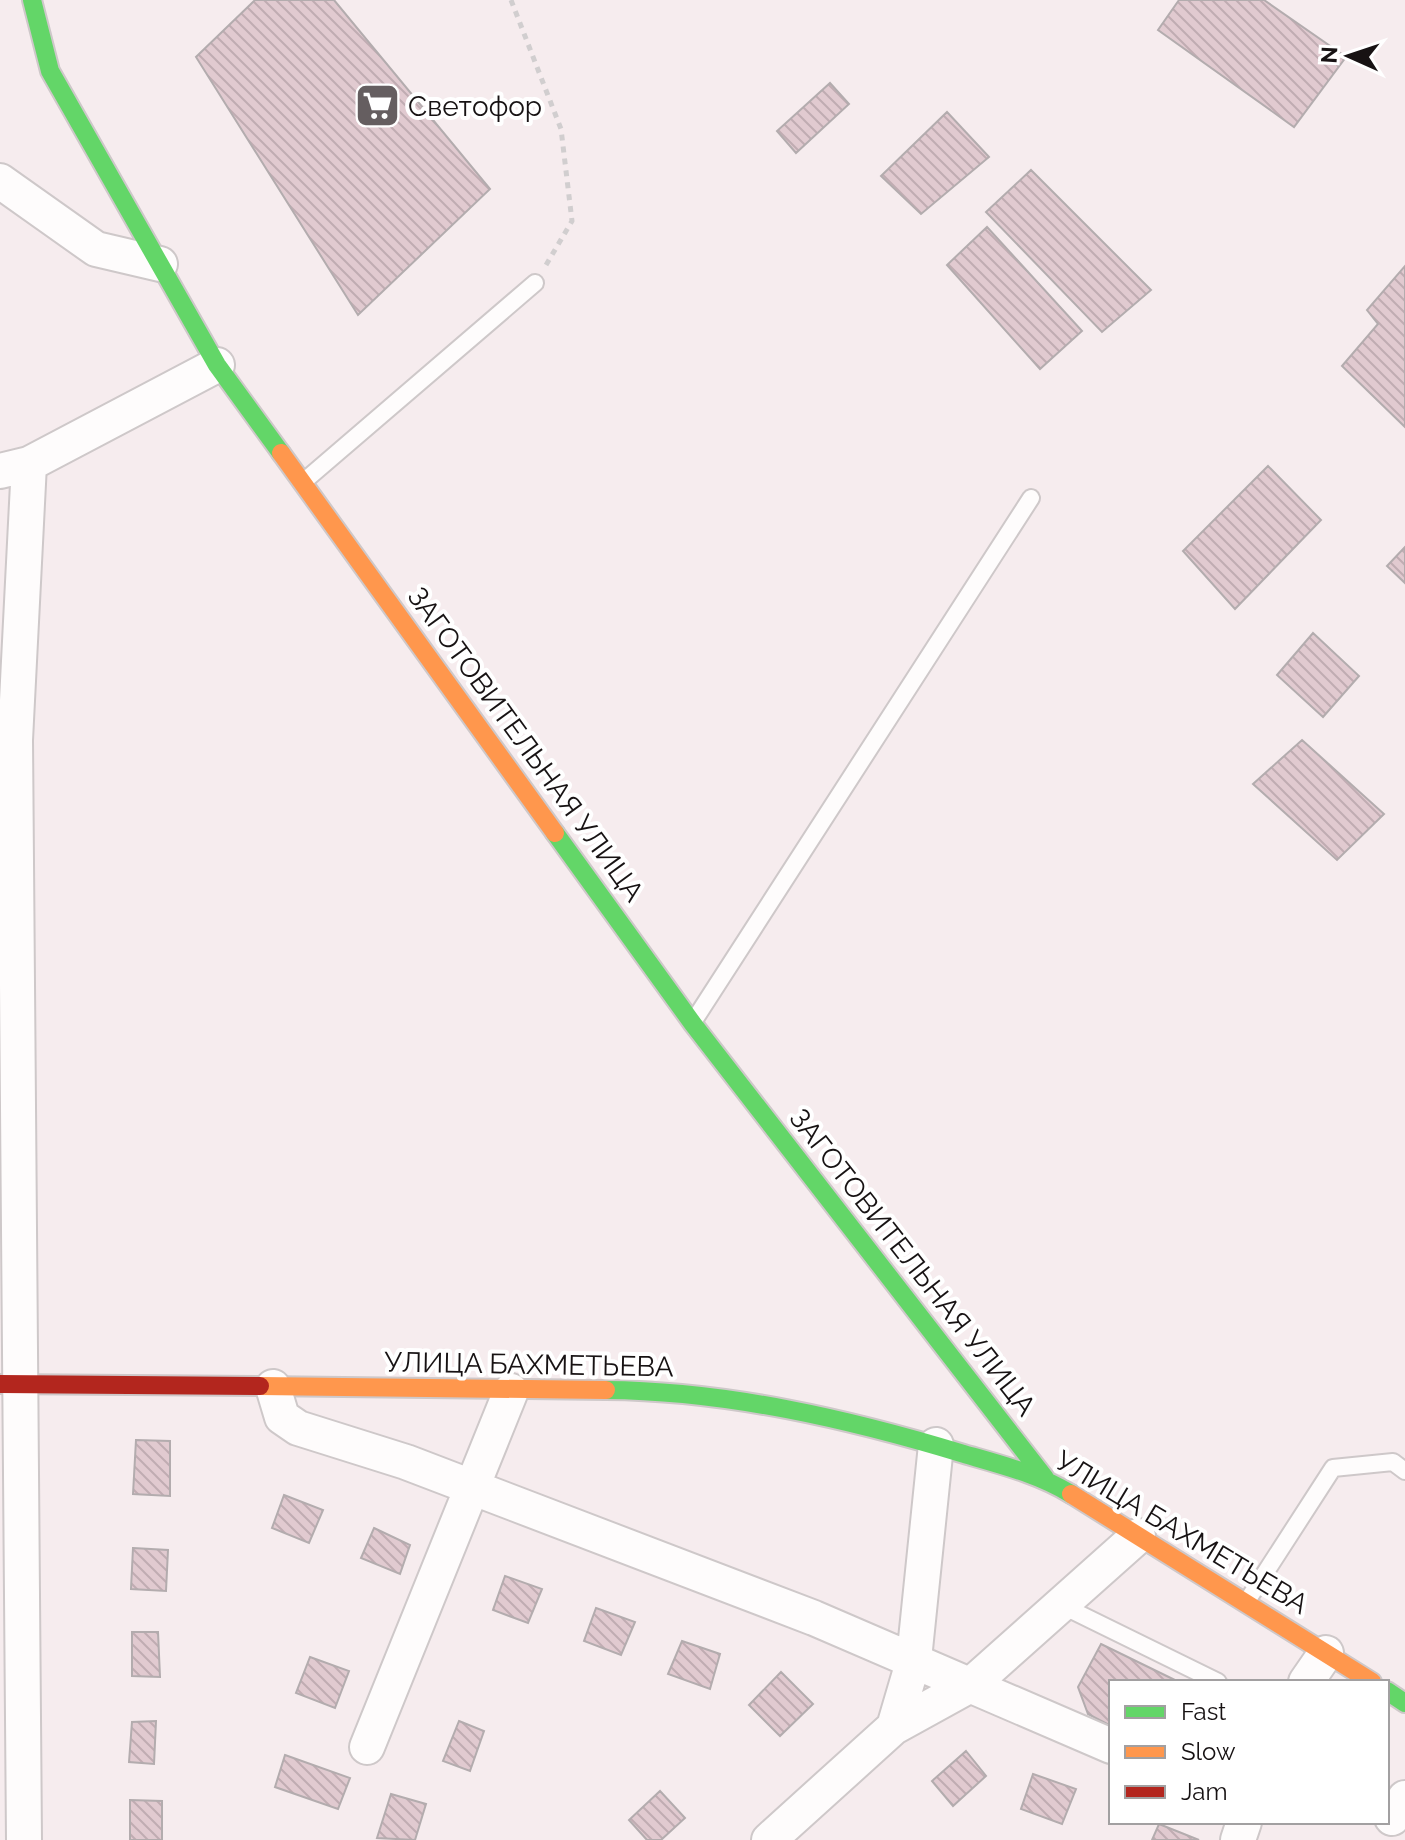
<svg xmlns="http://www.w3.org/2000/svg" width="1405" height="1840" font-family="Raleway,sans-serif">
  <defs>
    <pattern id="building-back-hatch" width="6" height="6" patternUnits="userSpaceOnUse" patternTransform="scale(2)"><rect width="6" height="6" fill="#e1cad0"/><path d="M-1 5l2 2M0 0l6 6M5-1l2 2" fill="none" stroke="#c0acb2"/></pattern>
  </defs>
  <rect width="100%" height="100%" fill="#f6ecee"/>
  <path fill="url(#building-back-hatch)" stroke="#b3acae" stroke-width="2" d="M255,0H334L490,189L358,315L196,57Z
    M1179,0H1264L1346,57L1294,127L1158,30Z
    M830,83L849,104L796,153L777,131Z
    M947,112L989,157L921,214L881,176Z
    M1031,170L1151,290L1102,332L986,212Z
    M987,227L1082,331L1040,369L947,265Z
    M1405,266V427L1342,366L1378,324L1367,310Z
    M1268,466L1321,520L1235,609L1183,551Z
    M1405,547V583L1387,566Z
    M1313,633L1359,676L1323,717L1277,675Z
    M1302,740L1384,814L1337,860L1253,784Z
    M136,1440L170,1441V1496L133,1494Z
    M284,1495L323,1510L309,1543L272,1528Z
    M374,1528L410,1545L400,1574L361,1558Z
    M133,1548L168,1550L166,1591L131,1589Z
    M505,1576L542,1589L528,1623L493,1610Z
    M596,1608L635,1622L621,1655L584,1641Z
    M132,1632H158L160,1677L132,1676Z
    M682,1641L720,1654L710,1689L668,1674Z
    M1101,1644L1179,1682H1111V1726L1088,1714L1078,1687Z
    M310,1657L349,1671L335,1708L296,1693Z
    M781,1672L813,1704L780,1736L749,1705Z
    M156,1721L154,1764L129,1762L132,1722Z
    M459,1721L484,1731L470,1771L443,1761Z
    M966,1751L986,1776L953,1806L932,1781Z
    M285,1755L350,1778L338,1809L275,1787Z
    M1033,1774L1076,1789L1062,1824L1021,1809Z
    M660,1791L685,1818L661,1840H647L629,1820Z
    M391,1794L426,1804L415,1840L377,1838Z
    M130,1800L162,1801V1840H130Z
    M1159,1824L1199,1840H1152Z"/>
  <g fill="none" stroke-linecap="round" stroke-linejoin="round">
    <defs>
      <path id="lane" d="M302,483L535,283
        M693,1022L1031,498
        M1247,1601L1333,1468L1393,1462L1405,1471
        M1061,1605L1218,1682"/>
      <path id="street" d="M0,181L96,249L160,264
        M0,471L29,464L217,365
        M273,1387L282,1417L298,1428L406,1462L814,1618L1111,1746
        M1306,1682L1326,1653
        M894,1727L914,1659L936,1445
        M367,1747L511,1391
        M1392,1818L1405,1798
        M24,1840L15,740L29,464
        M769,1840L894,1727L972,1684L1138,1536
        M1238,1840L1244,1822"/>
      <path id="fast" d="M32,0L50,71L217,365L281,453
        M555,833L693,1024L1045,1478
        M606,1390C727,1391 849,1419 964,1454C1002,1465 1038,1474 1071,1494
        M1387,1691L1405,1703"/>
      <path id="slow" d="M281,453L555,833
        M260,1386L606,1390
        M1071,1494L1372,1682"/>
      <path id="jam" d="M0,1384L260,1386"/>
    </defs>
    <use href="#lane" stroke="#cec8c9" stroke-width="20"/>
    <use href="#street" stroke="#cec8c9" stroke-width="38"/>
    <use href="#fast" stroke="#cec8c9" stroke-width="22"/>
    <use href="#slow" stroke="#cec8c9" stroke-width="22"/>
    <use href="#jam" stroke="#cec8c9" stroke-width="22"/>
    <path stroke="#d1cecf" stroke-width="5" stroke-dasharray="6 6" stroke-linecap="butt" d="M511,0L561,129L572,221L546,265"/>
    <use href="#lane" stroke="#fefcfc" stroke-width="16"/>
    <use href="#street" stroke="#fefcfc" stroke-width="34"/>
    <use href="#fast" stroke="#63d668" stroke-width="18"/>
    <use href="#slow" stroke="#ff974d" stroke-width="18"/>
    <use href="#jam" stroke="#b3261e" stroke-width="18"/>
  </g>
  <defs>
    <symbol id="supermarket-square" viewBox="-11 -11 22 22"><rect x="-9" y="-9" width="18" height="18" rx="4" fill="#655e60" stroke="#fff"/><path d="M-6-5.5h2.5l.6 2H6L4.5 2H-2.5L-4.4-4H-6ZM-1.5 3.2a1.3 1.3 0 1 0 .1 0ZM3 3.2a1.3 1.3 0 1 0 .1 0Z" fill="#fff"/></symbol>
  </defs>
  <g fill-rule="evenodd">
    <use href="#supermarket-square" x="352" y="80" width="51" height="51"/>
  </g>
  <g text-anchor="middle" stroke-width="8" stroke-linejoin="round" paint-order="stroke">
    <g font-size="28" fill="#171213" stroke="#fff" text-anchor="start">
      <text x="408" y="116">Светофор</text>
    </g>
    <g font-size="28" fill="#171213" stroke="#fff">
      <text transform="translate(526 744) rotate(54)" y="10">ЗАГОТОВИТЕЛЬНАЯ УЛИЦА</text>
      <text transform="translate(913 1262) rotate(52)" y="10">ЗАГОТОВИТЕЛЬНАЯ УЛИЦА</text>
      <text transform="translate(529 1364) rotate(1)" y="10">УЛИЦА БАХМЕТЬЕВА</text>
      <text transform="translate(1182 1532) rotate(31)" y="10">УЛИЦА БАХМЕТЬЕВА</text>
    </g>
  </g>
  <rect x="1109" y="1680" width="280" height="144" fill="#ffffff" stroke="#a2a0a1" stroke-width="2"/>
  <rect x="1125" y="1706" width="40" height="12" fill="#63d668" stroke="#a2a0a1" stroke-width="2"/>
  <text x="1181" y="1720" font-size="24" fill="#171213">Fast</text>
  <rect x="1125" y="1746" width="40" height="12" fill="#ff974d" stroke="#a2a0a1" stroke-width="2"/>
  <text x="1181" y="1760" font-size="24" fill="#171213">Slow</text>
  <rect x="1125" y="1786" width="40" height="12" fill="#b3261e" stroke="#a2a0a1" stroke-width="2"/>
  <text x="1181" y="1800" font-size="24" fill="#171213">Jam</text>
  <g transform="translate(1349 56) rotate(273)" stroke="#ffffff" stroke-width="6" paint-order="stroke">
  <path d="M0-6L14 30L0 20L-14 30Z" fill="#171213"/>
  <text y="-12" font-size="22" font-weight="bold" text-anchor="middle" fill="#171213">N</text>
  </g>
</svg>
